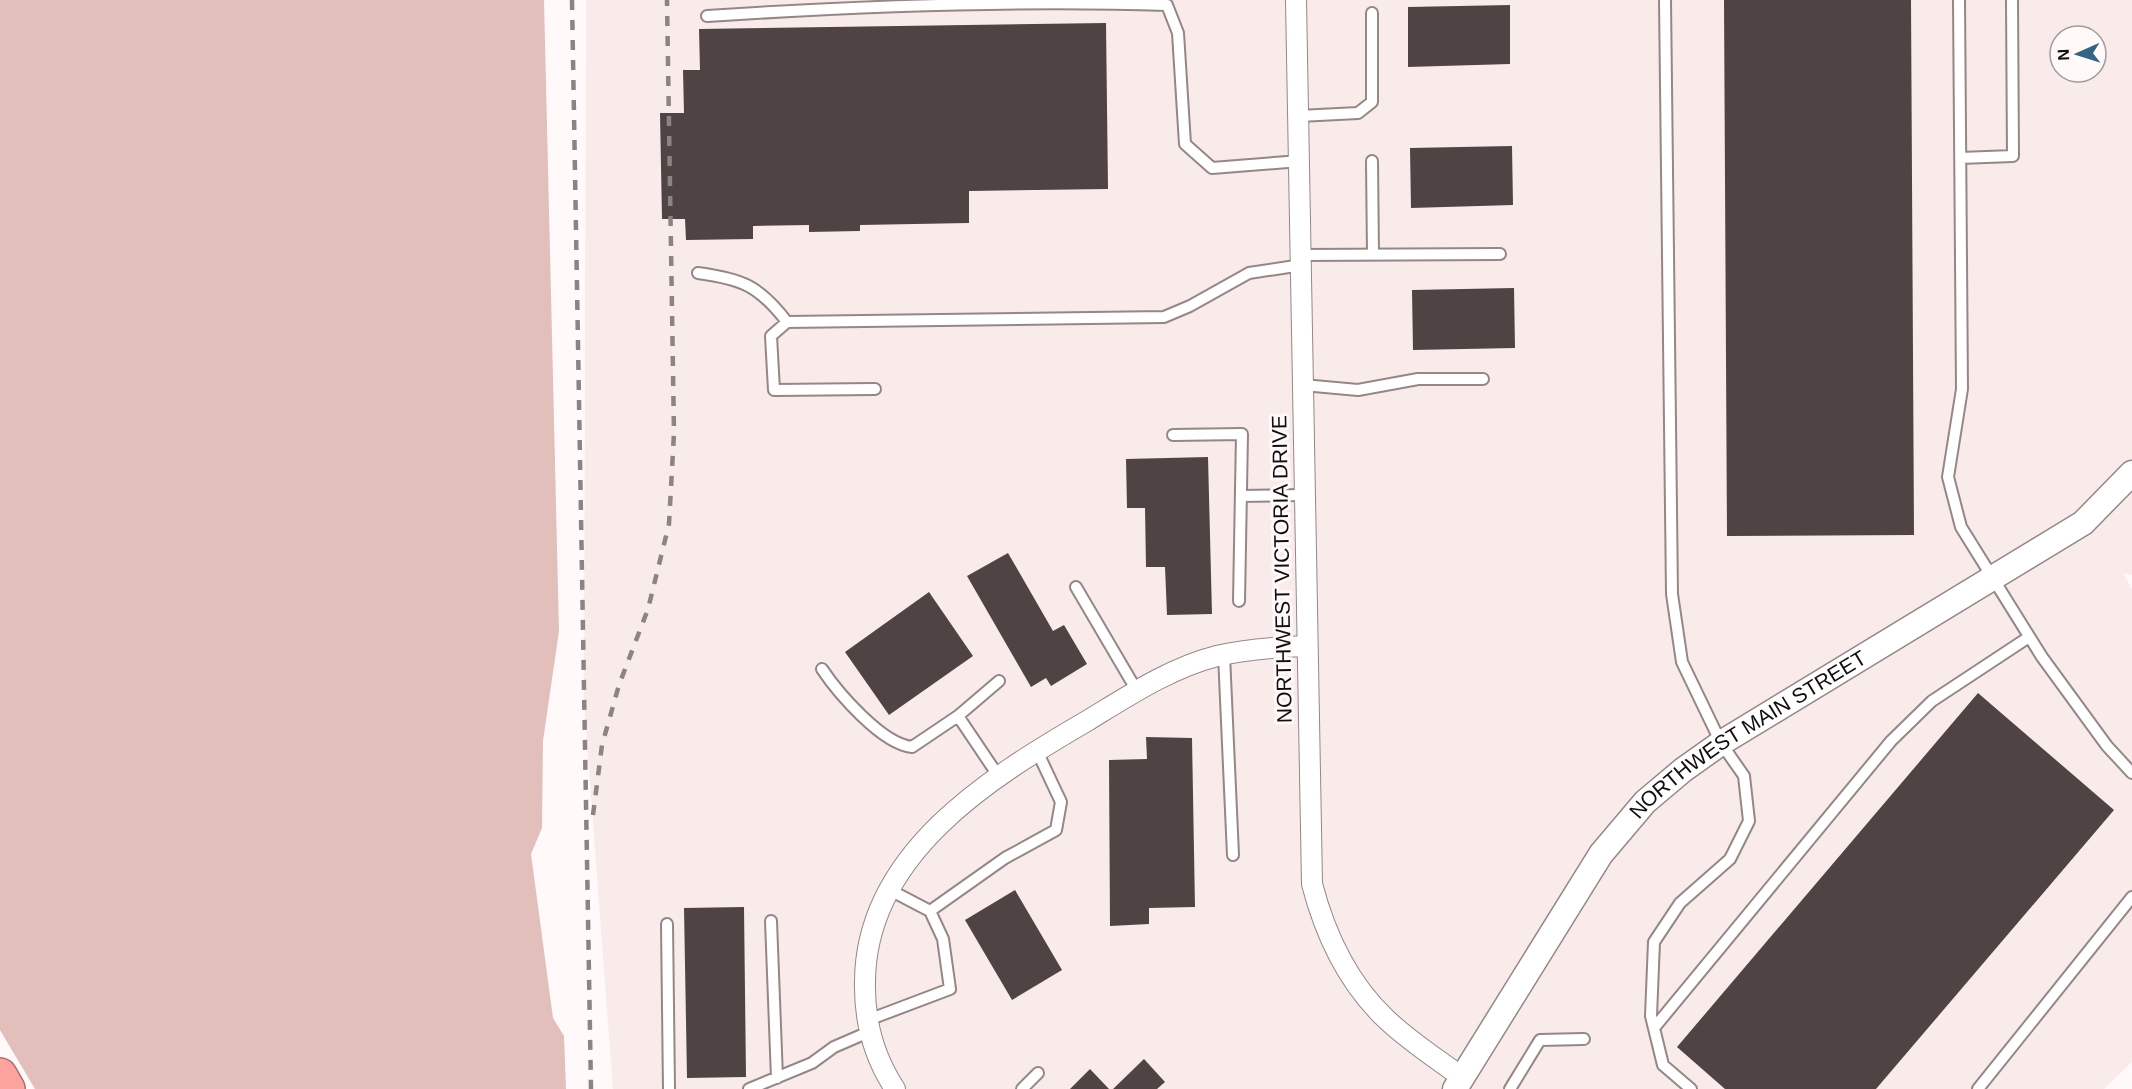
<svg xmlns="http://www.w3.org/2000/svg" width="2132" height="1089" font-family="Arial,sans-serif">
  <rect width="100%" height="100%" fill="#fff9f9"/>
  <path fill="#f9ebea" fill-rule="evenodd" d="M586,0H2132V575L2123,573L2132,589V1062L2104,1089H613L584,703ZM2060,36H2096V72H2060Z"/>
  <path fill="#e3bfbc" d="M0,0H544L559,631L543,741L542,828L531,854L553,1018L564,1036L566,1089H35L0,1030Z"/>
  <path fill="#4f4443" d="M1724,0H1911L1914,535L1727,536Z
    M1510,5V64L1408,67V7Z
    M1106,23L1108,189L969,191V223L860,225V231L809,232V225L753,226V239L686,240L685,219H662L660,113H684L683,70H700L699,29Z
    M1512,146L1513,205L1411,208L1410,148Z
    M1514,288L1515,348L1413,350L1412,290Z
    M1208,457L1212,614L1167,615L1165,567H1146L1145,508H1127L1126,459Z
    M1008,553L1053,631L1064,625L1087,664L1051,686L1046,678L1031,687L967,576Z
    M929,592L973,656L889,715L845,652Z
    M1978,693L2114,810L1876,1089H1725L1677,1047Z
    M1146,737L1192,738L1195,907L1149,908V924L1110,926L1109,760L1147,759Z
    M1015,890L1062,970L1012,1000L965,920Z
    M744,907L746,1077L687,1078L684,908Z
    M1144,1059L1165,1082L1157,1089H1113Z
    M1090,1069L1109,1089H1070Z"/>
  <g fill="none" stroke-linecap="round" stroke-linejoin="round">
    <defs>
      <path id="service" d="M1665,0L1672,594L1682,662L1721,743L1744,776L1749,821L1730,859L1680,903L1654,942L1651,1016L1663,1065L1691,1089
        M1959,0L1962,389L1948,477L1961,527L2042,657L2107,746L2132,773
        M707,16C860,6 1013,0 1167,5L1178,33L1185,144L1212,168L1300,161
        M1299,116L1358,113L1372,102V13
        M1960,158L2013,156L2012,0
        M1372,161L1373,255
        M1302,255L1500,254
        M698,273C743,279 759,286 787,322
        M1303,385L1358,390L1418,379H1483
        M875,389L774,390L771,336L787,322L1164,317L1190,306L1249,273L1302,265
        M1173,435L1242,434L1239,601
        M1241,496L1305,495
        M1076,587L1137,691
        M1224,655L1233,855
        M822,669C838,693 882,744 912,747L958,716L999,777
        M958,716L999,681
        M930,911L1005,858L1056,830L1061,802L1037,751
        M771,921L777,1078
        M667,924L669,1089
        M868,1020L950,989L943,939L930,911L888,889
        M1654,1028L1891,741L1932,701L2029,637
        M749,1089L812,1063L834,1047L871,1031
        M1022,1089L1038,1073
        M1510,1089L1540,1040L1584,1039
        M1978,1089L2132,897"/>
      <path id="minor" d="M1296,0L1312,884C1325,934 1348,983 1386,1019C1409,1041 1437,1059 1463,1078
        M895,1089C874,1057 864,1020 865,981C866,854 989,778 1087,721C1128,696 1170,668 1217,656C1246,649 1277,647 1307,646"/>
      <g id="tertiary">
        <path id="s1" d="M1455,1089L1601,854L1645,802L1683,770L1721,743L2083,523L2132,473"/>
      </g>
      <path id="motorway" d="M0,1075L8,1089"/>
    </defs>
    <use href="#service" stroke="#948786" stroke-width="14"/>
    <use href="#minor" stroke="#948786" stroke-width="22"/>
    <use href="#tertiary" stroke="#948786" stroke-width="27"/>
    <use href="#motorway" stroke="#ab6f6b" stroke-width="36"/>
    <use href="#service" stroke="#fff" stroke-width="10"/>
    <use href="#minor" stroke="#fff" stroke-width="20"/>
    <use href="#tertiary" stroke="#fff" stroke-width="24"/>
    <use href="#motorway" stroke="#fda39d" stroke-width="33"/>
    <path stroke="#8a8484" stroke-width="4.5" stroke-dasharray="10 10" stroke-linecap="butt" d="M572,0L591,1089
      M593,815L602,745L619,685L648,609L669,524L674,433L667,0"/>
  </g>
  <g text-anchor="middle" stroke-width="6" stroke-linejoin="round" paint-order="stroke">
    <g font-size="21" fill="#130e0e" stroke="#fff9f9">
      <text transform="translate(1282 569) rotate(-91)" y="7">NORTHWEST VICTORIA DRIVE</text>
      <text dy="7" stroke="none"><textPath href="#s1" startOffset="468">NORTHWEST MAIN STREET</textPath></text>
    </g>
  </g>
  <g transform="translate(2078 54) rotate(267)"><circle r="28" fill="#fff9f9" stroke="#a19b9b" stroke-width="1.5"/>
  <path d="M0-4.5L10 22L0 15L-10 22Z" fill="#306681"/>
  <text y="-9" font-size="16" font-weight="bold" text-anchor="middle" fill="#130e0e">N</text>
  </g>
</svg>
